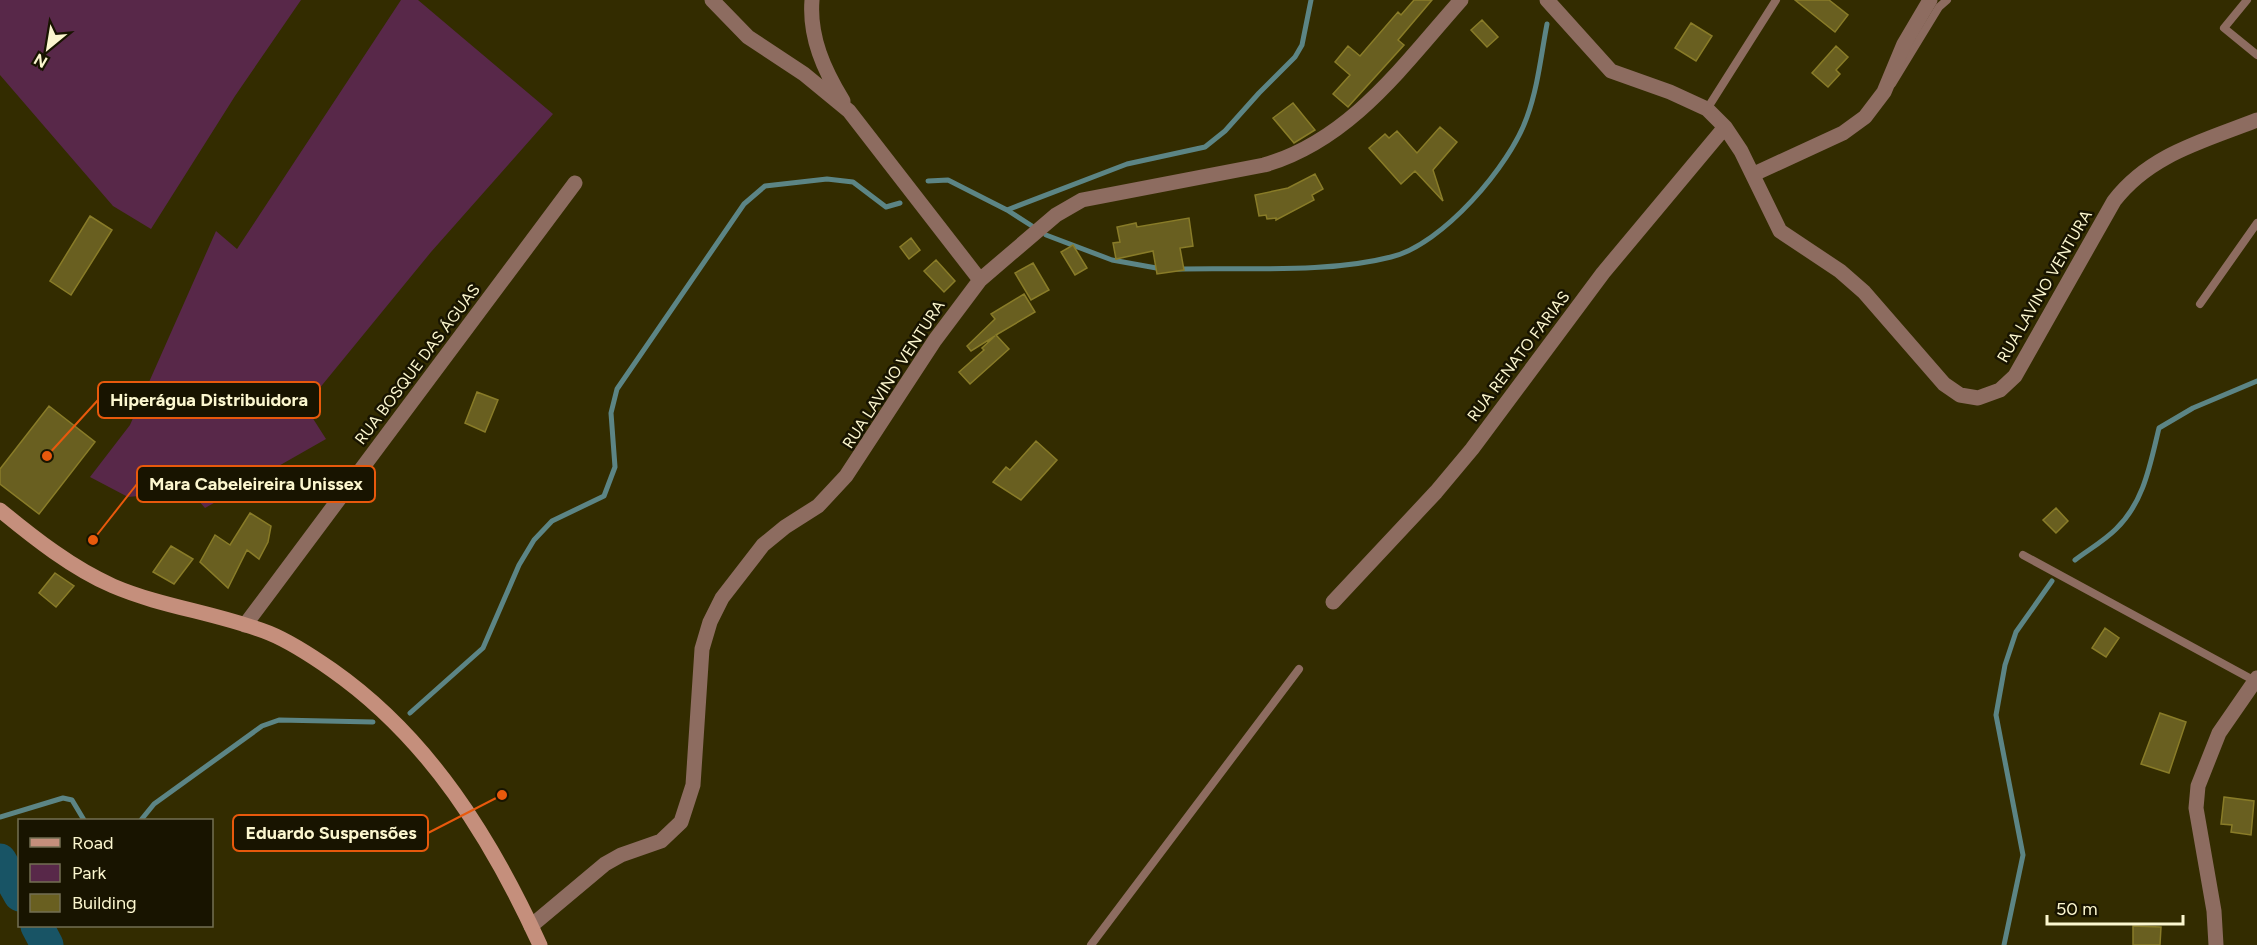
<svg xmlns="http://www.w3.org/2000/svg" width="2257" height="945" font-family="Figtree,sans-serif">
  <rect width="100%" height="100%" fill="#332c00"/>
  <path fill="#582849" d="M0,0H301L235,96L151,229L113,206L0,75Z
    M401,0H418L553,114L431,252L305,406L326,439L205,508L190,491L128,497L90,477L130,425L216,231L237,249Z"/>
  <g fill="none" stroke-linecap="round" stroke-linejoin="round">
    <path stroke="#5c8585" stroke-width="5" d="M928,181L948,180L1007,210L1127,164L1205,147L1225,131L1259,93L1295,57L1302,45L1311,0
      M1007,210L1032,226
      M1046,235L1112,260L1162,269
      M1177,269C1245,267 1325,274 1391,257C1442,245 1510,166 1527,117C1538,87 1541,55 1547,24
      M2075,560C2088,550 2104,541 2116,529C2144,502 2150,465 2159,428L2193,408L2257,381
      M410,713L483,648L519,565L534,540L552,521L604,496L615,467L611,413L617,389L744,204L765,186L827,179L853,182L886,207L900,203
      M0,817L63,798L72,800L84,820
      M141,820L154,804L262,726L279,720L373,722
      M2004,945L2023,855L1996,715L2005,665L2016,632L2052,581"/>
    <path stroke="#185465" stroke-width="33" d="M0,860L20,895
      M37,926L47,945"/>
  </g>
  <path fill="#695f20" stroke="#897c28" stroke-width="1.5" d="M1414,0H1432L1398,40L1404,45L1348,107L1333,94L1350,75L1335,62L1348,46L1360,56L1398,12L1401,15Z
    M1795,0H1829L1848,15L1835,32Z
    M1482,20L1498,37L1487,47L1471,30Z
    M1691,23L1712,36L1696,61L1675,48Z
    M1836,46L1848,57L1836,70L1840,74L1828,87L1812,73Z
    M1293,103L1315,130L1294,143L1273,118Z
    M1440,127L1457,142L1433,170L1443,201L1415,171L1401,184L1369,148L1385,134L1389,138L1397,131L1417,153Z
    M1315,174L1323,189L1312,195L1314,200L1276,220V218L1267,219L1266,215L1259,216L1255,195L1288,188Z
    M90,216L112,230L71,295L50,281Z
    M1189,218L1193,246L1180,248L1184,270L1157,274L1153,251L1116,259L1113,243L1120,242L1117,227L1136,223L1137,227Z
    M911,238L920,250L909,259L900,247Z
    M1073,245L1087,268L1075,275L1061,252Z
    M936,260L955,281L944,292L924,271Z
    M1033,263L1049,290L1031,300L1015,273Z
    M1024,294L1035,312L996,335L1009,349L970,384L959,372L984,350L982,348L995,336L971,351L967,346L995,319L991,314Z
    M477,392L498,400L485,432L465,423Z
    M49,406L95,442L39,514L0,484V469Z
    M1036,441L1057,460L1021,500L993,482L1006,467L1010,470Z
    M2056,508L2068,521L2056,533L2043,520Z
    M250,513L271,526L268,542L259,559L247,550L228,588L200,562L215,535L230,545Z
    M171,546L193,559L174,584L153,572Z
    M55,573L74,586L56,607L39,593Z
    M2105,628L2119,638L2106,657L2092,648Z
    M2160,713L2186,722L2169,773L2141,764Z
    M2224,797L2254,801L2251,835L2231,832L2232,825L2221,824Z
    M2133,926L2161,927L2160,945H2133Z"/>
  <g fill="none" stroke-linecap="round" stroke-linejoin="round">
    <path stroke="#8d6c60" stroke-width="8" d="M2247,0L2224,28L2257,55
      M1892,84L1939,7L1947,0
      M1707,109L1776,0
      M2200,304L2257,223
      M2023,555L2255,681
      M1091,945L1299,669"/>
    <path stroke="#8d6c60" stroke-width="15" d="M712,0L748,37L804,74L849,111L980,280
      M812,0C809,37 824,70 843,101
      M1547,0L1611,71L1670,92L1707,109L1725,127L1741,151L1780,231L1840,271L1864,292L1944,384L1960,395L1978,398L2000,390L2015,376L2114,201C2150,154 2204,141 2257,120
      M1754,174L1843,133L1865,117L1884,92L1904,44L1930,0
      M1333,602L1436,492L1472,449L1603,273L1725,127
      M245,625L575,183
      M531,926L605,864L621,855L661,841L681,822L693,785L702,649L710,622L722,598L763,545L785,527L818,506L846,476L935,340L980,280L1056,215L1082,200L1264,165C1351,140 1404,64 1461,0
      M2216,945L2214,911L2196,808L2198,786L2219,733L2257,678"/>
    <path stroke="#c58f7c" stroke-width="15" d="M0,510C34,538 72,568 113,586C162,607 218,613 269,633C291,642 312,656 332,670C429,738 491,838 540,945"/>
  </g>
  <g text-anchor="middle" stroke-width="5" stroke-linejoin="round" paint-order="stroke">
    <g font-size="16" fill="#fcf7cf" stroke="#181400">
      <text transform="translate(2044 286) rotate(-60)" y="6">RUA LAVINO VENTURA</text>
      <text transform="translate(1518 356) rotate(-53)" y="6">RUA RENATO FARIAS</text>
      <text transform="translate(417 364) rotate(-53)" y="6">RUA BOSQUE DAS ÁGUAS</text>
      <text transform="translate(893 374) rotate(-57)" y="6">RUA LAVINO VENTURA</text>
    </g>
  </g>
  <path fill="none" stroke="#e8590c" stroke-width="2" d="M47 456L98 400M93 540L137 484M502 795L428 833"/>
  <g fill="#e8590c" stroke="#181400" stroke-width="2">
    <circle cx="47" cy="456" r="6"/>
    <circle cx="93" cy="540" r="6"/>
    <circle cx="502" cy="795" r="6"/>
  </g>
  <g fill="#181400" stroke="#e8590c" stroke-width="2">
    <rect x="98" y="382" width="222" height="36" rx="6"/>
    <rect x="137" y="466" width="238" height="36" rx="6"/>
    <rect x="233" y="815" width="195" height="36" rx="6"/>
  </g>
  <g font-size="18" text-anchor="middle" font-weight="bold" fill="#fcf7cf">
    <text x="209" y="406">Hiperágua Distribuidora</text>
    <text x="256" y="490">Mara Cabeleireira Unissex</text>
    <text x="331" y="839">Eduardo Suspensões</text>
  </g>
  <rect x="18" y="819" width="195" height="108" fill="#181400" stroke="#736f53" stroke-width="1.5"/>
  <rect x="30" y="838" width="30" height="9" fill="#c58f7c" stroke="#736f53" stroke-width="1.5"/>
  <text x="72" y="849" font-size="18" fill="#fcf7cf">Road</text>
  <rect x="30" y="864" width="30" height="18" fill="#582849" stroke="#736f53" stroke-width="1.5"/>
  <text x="72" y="879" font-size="18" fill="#fcf7cf">Park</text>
  <rect x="30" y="894" width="30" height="18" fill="#695f20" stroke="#736f53" stroke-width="1.5"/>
  <text x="72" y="909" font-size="18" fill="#fcf7cf">Building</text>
  <g transform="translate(48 48) rotate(210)" stroke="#181400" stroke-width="4.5" paint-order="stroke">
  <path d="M0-4.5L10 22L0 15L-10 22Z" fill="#fcf7cf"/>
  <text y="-9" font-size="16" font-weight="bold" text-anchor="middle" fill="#fcf7cf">N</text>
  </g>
  <path d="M2047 915v9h136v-9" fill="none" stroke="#fcf7cf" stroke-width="3"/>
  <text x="2056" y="915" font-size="18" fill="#fcf7cf" stroke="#181400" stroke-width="4.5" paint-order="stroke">50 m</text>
</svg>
